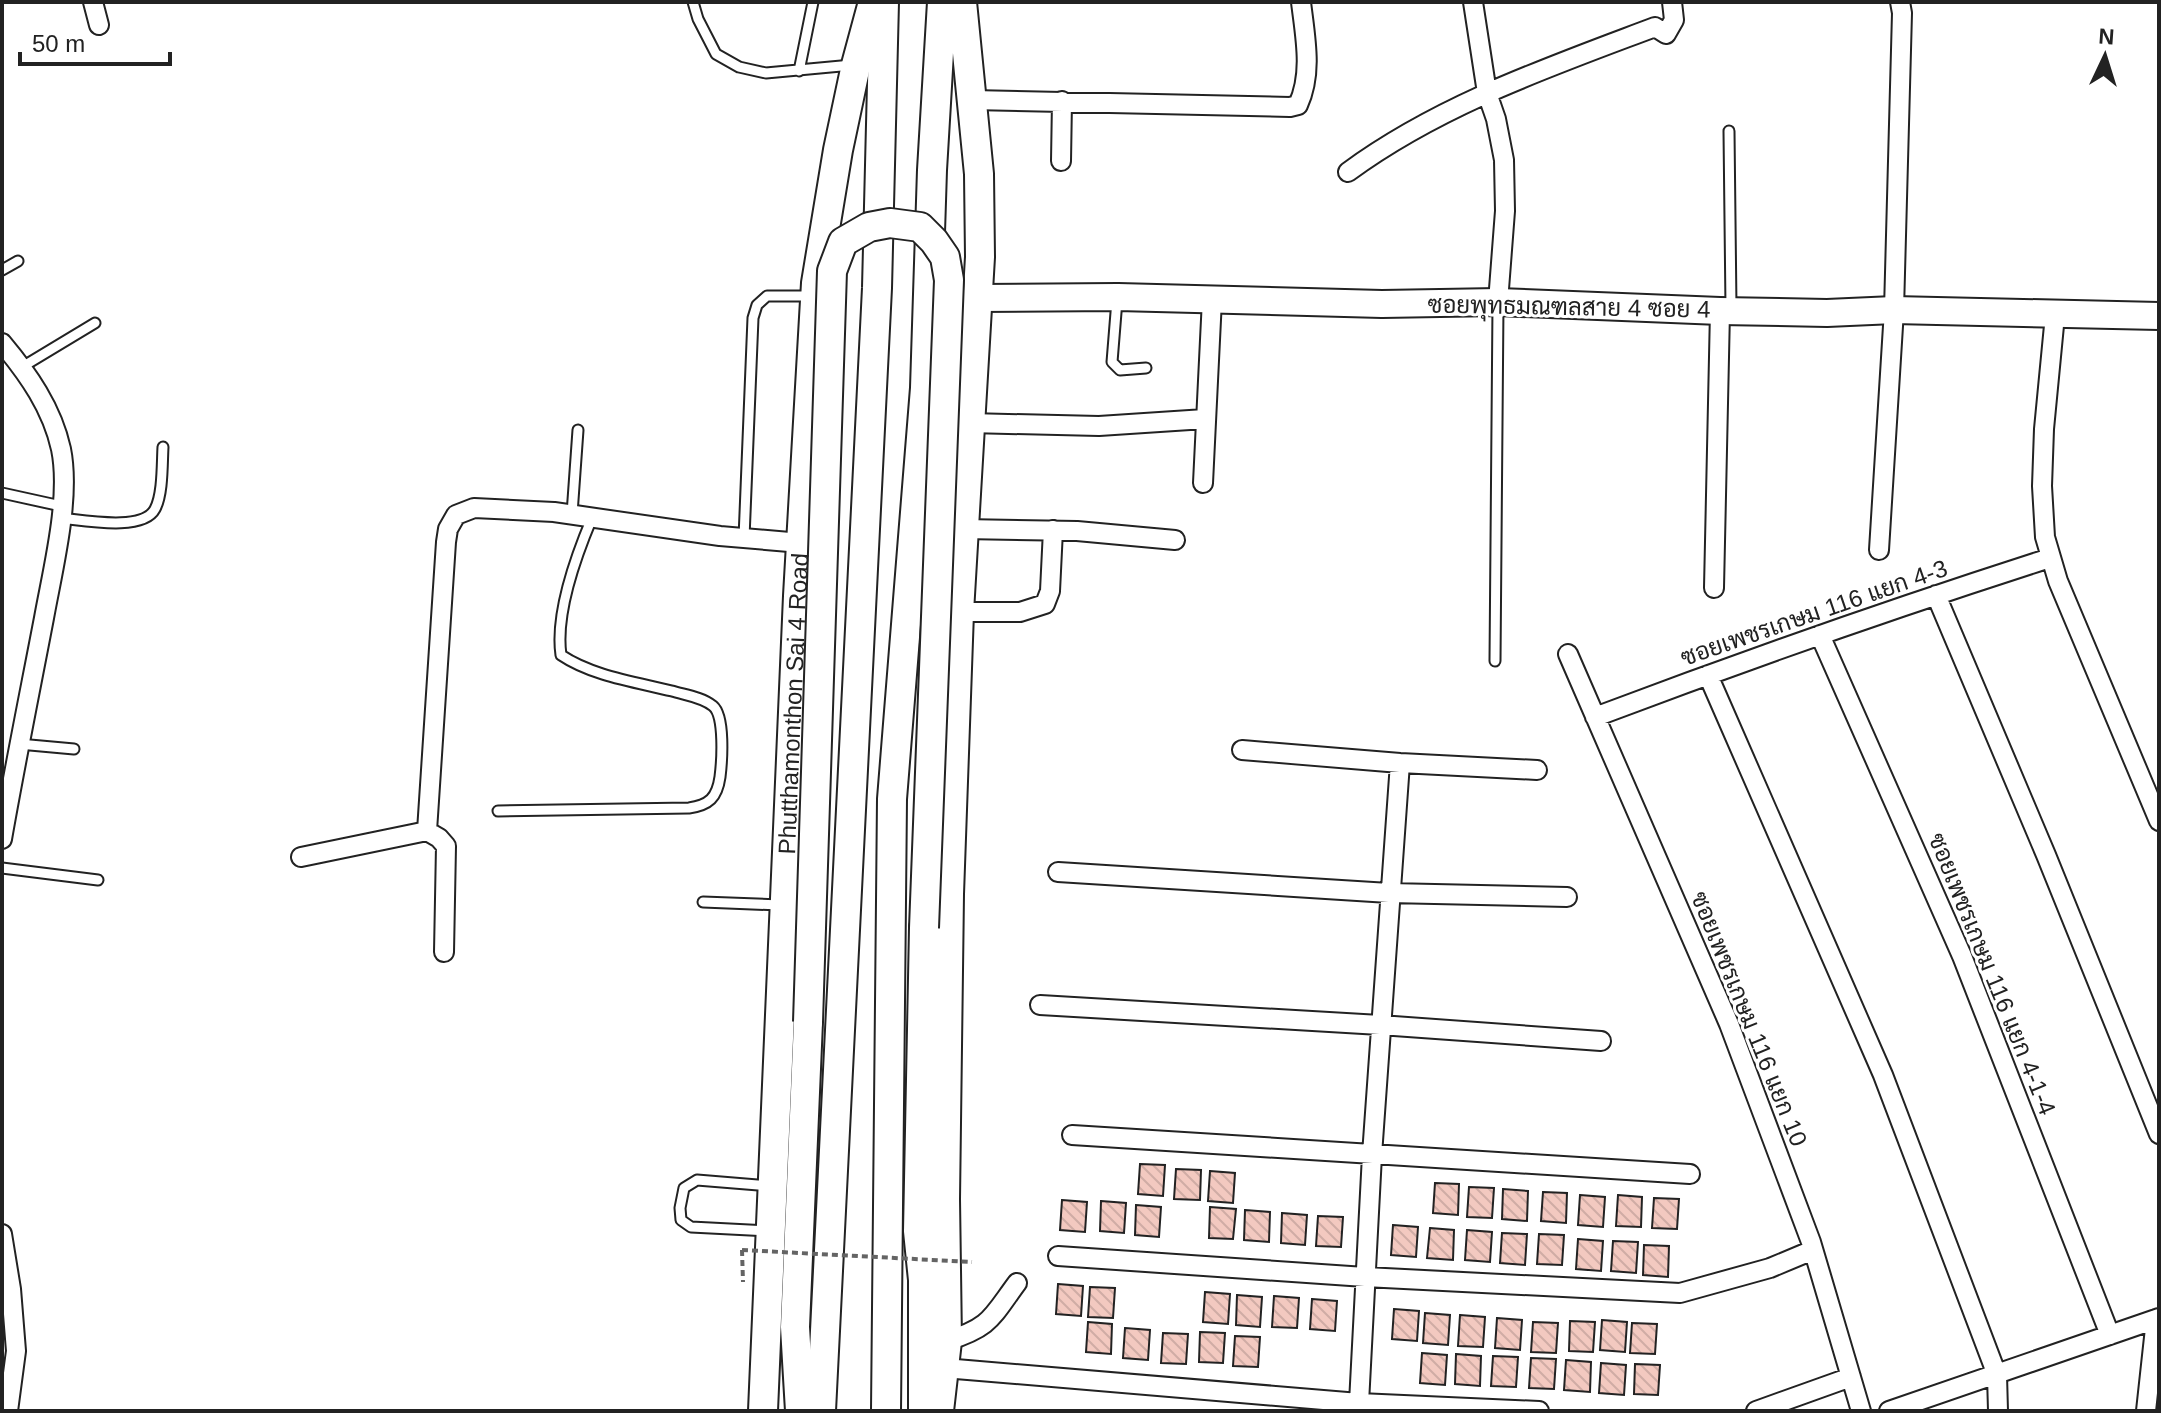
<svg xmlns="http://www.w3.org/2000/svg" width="2161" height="1413" font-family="Arial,Sarabun,sans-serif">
  <defs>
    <pattern id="building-back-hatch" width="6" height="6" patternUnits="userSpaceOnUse" patternTransform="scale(2)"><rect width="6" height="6" fill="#f3c9c0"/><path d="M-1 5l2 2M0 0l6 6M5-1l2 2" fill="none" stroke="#d0aca5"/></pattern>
  </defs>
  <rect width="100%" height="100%" fill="#fff"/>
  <path fill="url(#building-back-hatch)" stroke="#222" stroke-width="2" d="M1140,1164L1165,1165L1163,1196L1138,1194Z
    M1176,1169L1201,1170L1200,1200L1174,1199Z
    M1210,1171L1235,1173L1233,1203L1208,1201Z
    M1435,1183L1459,1184L1458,1215L1433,1213Z
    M1469,1187L1494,1188L1492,1218L1467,1217Z
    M1503,1189L1528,1191L1527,1221L1502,1219Z
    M1543,1192L1567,1193L1566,1223L1541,1221Z
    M1580,1195L1605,1197L1603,1227L1578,1225Z
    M1618,1195L1642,1197L1641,1227L1616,1226Z
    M1654,1198L1679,1199L1677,1229L1652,1228Z
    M1062,1200L1087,1202L1085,1232L1060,1230Z
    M1101,1201L1126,1203L1124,1233L1100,1231Z
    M1136,1205L1161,1207L1159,1237L1135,1235Z
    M1210,1207L1236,1209L1233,1239L1209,1238Z
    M1245,1210L1270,1212L1269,1242L1244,1240Z
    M1282,1213L1307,1215L1305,1245L1281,1243Z
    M1318,1216L1343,1217L1341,1247L1316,1246Z
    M1393,1225L1418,1227L1416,1257L1391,1255Z
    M1430,1228L1454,1230L1453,1260L1427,1258Z
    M1467,1230L1492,1232L1490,1262L1465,1260Z
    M1502,1233L1527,1234L1525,1265L1500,1263Z
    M1539,1234L1564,1235L1562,1265L1537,1264Z
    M1578,1239L1603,1241L1601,1271L1576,1269Z
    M1613,1241L1638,1242L1636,1273L1611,1271Z
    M1644,1245L1669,1246L1668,1277L1643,1275Z
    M1058,1284L1083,1286L1081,1316L1056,1314Z
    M1090,1287L1115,1288L1113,1318L1088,1317Z
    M1205,1292L1230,1294L1228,1324L1203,1322Z
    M1237,1295L1262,1297L1260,1327L1236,1325Z
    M1274,1296L1299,1298L1297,1328L1272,1327Z
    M1312,1299L1337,1301L1335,1331L1310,1329Z
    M1394,1309L1419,1311L1417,1341L1392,1339Z
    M1425,1313L1450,1315L1448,1345L1423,1343Z
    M1460,1315L1485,1317L1483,1347L1458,1346Z
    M1497,1318L1522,1320L1520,1350L1495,1348Z
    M1602,1320L1627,1322L1625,1352L1600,1350Z
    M1570,1321L1595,1322L1593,1352L1569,1351Z
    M1088,1322L1112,1324L1111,1354L1086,1352Z
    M1533,1322L1558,1323L1556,1353L1531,1352Z
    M1632,1323L1657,1324L1655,1354L1630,1353Z
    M1125,1328L1150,1330L1148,1360L1123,1358Z
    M1200,1332L1225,1333L1223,1363L1199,1362Z
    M1163,1333L1188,1334L1186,1364L1161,1363Z
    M1235,1336L1260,1337L1258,1367L1233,1366Z
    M1422,1353L1447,1355L1445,1385L1420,1383Z
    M1456,1354L1481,1356L1480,1386L1455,1384Z
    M1493,1356L1518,1357L1516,1387L1491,1386Z
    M1531,1358L1556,1359L1554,1389L1529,1388Z
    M1566,1360L1591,1362L1590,1392L1564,1390Z
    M1601,1363L1626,1365L1624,1395L1599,1393Z
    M1635,1364L1660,1365L1658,1395L1634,1394Z"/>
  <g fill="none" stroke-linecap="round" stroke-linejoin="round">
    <defs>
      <path id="lane" d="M693,2L698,19L716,54L739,67L766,73L852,65
        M799,71L813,2
        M1729,131L1731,308
        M2,270L18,261
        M1117,300L1112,362L1120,370L1146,368
        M22,367L95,323
        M2,493L61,506
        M572,514L578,430
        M60,518C83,520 143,532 155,509C163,494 162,464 163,447
        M744,538L753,318L757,305L767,296H812
        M1495,661L1498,305
        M19,744L74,749
        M498,811L689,808C709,805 717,798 720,777C722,761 725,716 713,706C702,697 685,695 672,691C636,682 592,676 561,655C555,614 576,556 592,518
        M2,868L98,880
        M703,902L780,905
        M767,1231L691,1227L681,1220L680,1208L684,1188L697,1180L770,1186"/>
      <path id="street" d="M93,2L99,25
        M1473,2L1487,93L1496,119L1504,160L1505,211L1498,302
        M972,100L1290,107L1298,105C1313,73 1305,36 1301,2
        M1061,161L1062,101
        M1348,172C1439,105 1549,67 1655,27L1666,34L1674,20L1672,2
        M2055,315L2044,429L2042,486L2045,537L2058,581L2159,821
        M2,343C28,374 52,408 61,449C71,498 53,568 44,618C30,691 15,765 2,839
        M969,423L1099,426L1205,419
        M1203,483L1212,299
        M963,529L1077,531L1175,540
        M1879,550L1894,310L1902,13L1900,2
        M1714,588L1720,311
        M1936,595L2046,855L2159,1134
        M959,612H1020L1045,604L1050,591L1053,530
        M1820,635L1962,956L2110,1335
        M1568,654L1729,1024L1811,1242L1861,1411
        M1708,675L1883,1075L1997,1375L1998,1411
        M1595,717C1746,660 1897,607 2050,558
        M1242,750L1400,763L1537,770
        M427,831L439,838L446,846L444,952
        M301,857L427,831L446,542L448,529L456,515L474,508L554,512L720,536L801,543
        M1058,872L1389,893L1567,897
        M1040,1005L1380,1025L1601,1041
        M1072,1135L1690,1174
        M2,1234L11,1289L16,1351L8,1411
        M1058,1256L1365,1277L1680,1293L1770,1268L1813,1250
        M947,1341C991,1327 991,1318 1017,1283
        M944,1368L1359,1403L1539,1411
        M1359,1403L1372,1155L1400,763
        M1756,1411L1851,1377
        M1889,1411L2159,1318
        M2146,1411L2156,1319"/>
      <path id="secondary" d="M978,298L1118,297L1382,304L1498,302L1720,311L1827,313L1894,310L2159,316"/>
      <g id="primary">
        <path id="s1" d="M763,1411L798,596L816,283L838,150L856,65L873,2"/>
        <path d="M800,1411L795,1327L808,1022"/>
        <path d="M821,1411L877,288L884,2"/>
        <path d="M886,1411L892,799L925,388L932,170L942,2"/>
        <path d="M923,1411V1280L918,1231L924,928"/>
        <path d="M939,1411L947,1341L945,1199L949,894L959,612L980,257L979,174L962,2"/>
      </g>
    </defs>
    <use href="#lane" stroke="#222" stroke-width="13"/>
    <use href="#street" stroke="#222" stroke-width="22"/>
    <use href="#secondary" stroke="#222" stroke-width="30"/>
    <use href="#primary" stroke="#222" stroke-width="32"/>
    <path stroke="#646464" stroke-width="4" stroke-dasharray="6 4" stroke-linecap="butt" d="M742,1250L743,1282"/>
    <use href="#lane" stroke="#fff" stroke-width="9"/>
    <use href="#street" stroke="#fff" stroke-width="18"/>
    <use href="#secondary" stroke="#fff" stroke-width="26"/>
    <use href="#primary" stroke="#fff" stroke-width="28"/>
    <defs>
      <path id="primary-bridge" d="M808,1022L832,271L843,242L869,227L890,223L920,227L934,241L945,257L949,280L924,928"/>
    </defs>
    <use href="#primary-bridge" stroke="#222" stroke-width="32" stroke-linecap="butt"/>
    <path stroke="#646464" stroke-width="4" stroke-dasharray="6 4" stroke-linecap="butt" d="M742,1250L972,1262"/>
    <use href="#primary-bridge" stroke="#fff" stroke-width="28"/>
  </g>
  <g text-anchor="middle" stroke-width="6" stroke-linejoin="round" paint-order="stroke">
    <g font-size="24" fill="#222" stroke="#fff">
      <text transform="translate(1569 307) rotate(1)" y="8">ซอยพุทธมณฑลสาย 4 ซอย 4</text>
      <text transform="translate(1814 613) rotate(-19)" y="8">ซอยเพชรเกษม 116 แยก 4-3</text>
      <text dy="8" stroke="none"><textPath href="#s1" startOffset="708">Phutthamonthon Sai 4 Road</textPath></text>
      <text transform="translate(1992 974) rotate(68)" y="8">ซอยเพชรเกษม 116 แยก 4-1-4</text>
      <text transform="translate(1749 1019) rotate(68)" y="8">ซอยเพชรเกษม 116 แยก 10</text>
    </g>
  </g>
  <rect width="2161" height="1413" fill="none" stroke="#222222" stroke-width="8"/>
  <g transform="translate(2105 56) rotate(4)" stroke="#ffffff" stroke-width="6" paint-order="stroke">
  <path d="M0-6L14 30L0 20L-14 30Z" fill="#222222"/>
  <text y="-12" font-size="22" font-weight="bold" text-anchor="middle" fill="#222222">N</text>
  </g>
  <path d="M20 52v12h150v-12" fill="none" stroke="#222222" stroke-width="4"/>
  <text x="32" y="52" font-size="24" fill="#222222" stroke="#ffffff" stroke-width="6" paint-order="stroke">50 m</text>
</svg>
